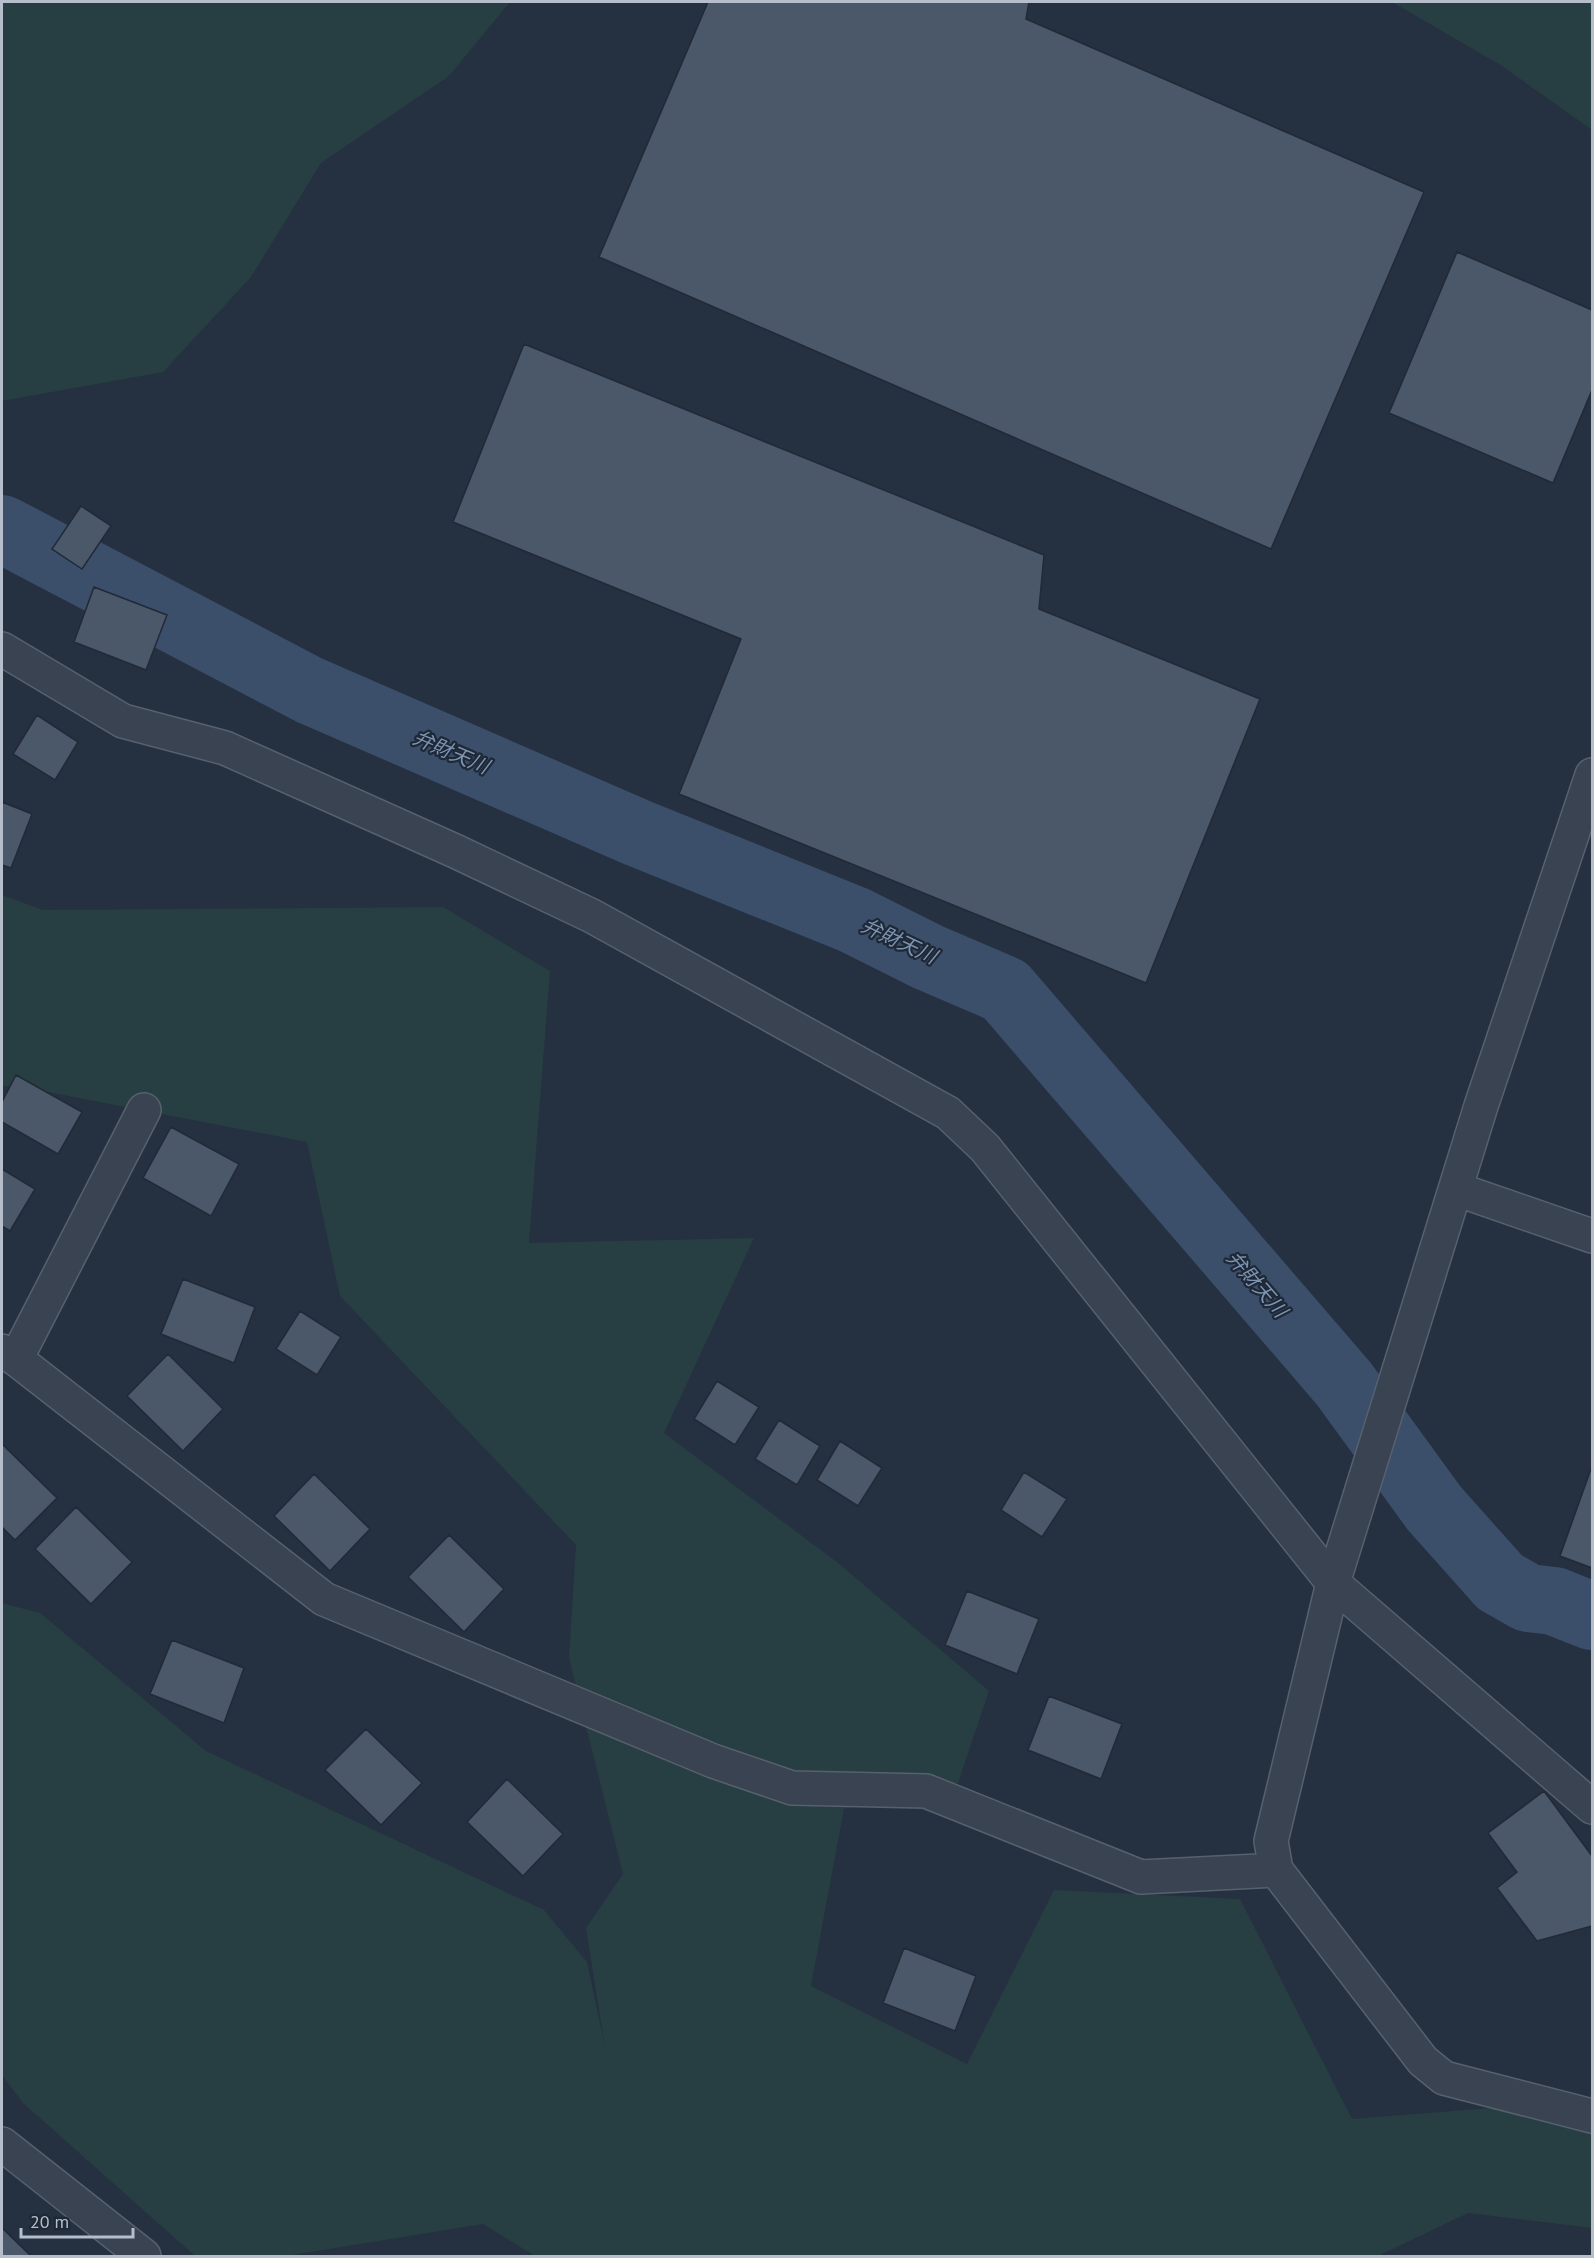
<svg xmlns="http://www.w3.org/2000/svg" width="1594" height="2258" font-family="'PT Sans','Noto Sans JP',sans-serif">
  <rect width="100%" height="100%" fill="#253141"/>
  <path fill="#273e42" d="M2,2H510L449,76L321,163L251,277L163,372L2,401Z
    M1392,2H1592V130L1502,66Z
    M2,895L43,910L443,907L550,971L529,1243L754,1238L664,1433L837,1562L989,1691L958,1783L844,1809L811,1986L967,2064L1054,1890L1240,1899L1352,2119L1592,2100V2228L1468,2213L1378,2256H535L483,2224L286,2256H195L23,2103L2,2075V1603L40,1613L206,1751L544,1910L587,1962L605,2047L586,1928L623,1874L569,1658L576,1545L340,1296L307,1142L17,1086H2Z"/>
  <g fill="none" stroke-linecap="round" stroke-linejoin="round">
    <path stroke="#3b4e6a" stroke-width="68" d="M2,529L309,690L638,833L854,920L928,957L1005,990L1344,1384L1434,1508L1500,1582L1528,1598L1554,1601L1592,1616"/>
  </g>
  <path fill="#4b586a" stroke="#202a38" stroke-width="1.5" d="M708,2H1029L1026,19L1424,192L1271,549L599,257Z
    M1457,252L1592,310V390L1553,483L1389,413Z
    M524,344L1044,555L1039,609L1260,699L1146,983L679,794L741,639L453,522Z
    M81,506L111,526L82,569L52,549Z
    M94,587L167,615L146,670L74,642Z
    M37,715L78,742L55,780L13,754Z
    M2,802L32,814L11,868L2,865Z
    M16,1075L82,1112L58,1154L2,1122V1102Z
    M171,1127L239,1164L211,1216L143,1178Z
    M2,1169L35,1189L10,1231L2,1226Z
    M183,1279L255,1307L234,1363L161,1334Z
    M300,1311L341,1337L317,1375L276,1349Z
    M168,1354L223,1409L183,1451L127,1396Z
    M717,1381L759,1407L735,1445L694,1419Z
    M779,1420L820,1446L797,1485L755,1459Z
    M840,1441L882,1468L858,1506L817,1480Z
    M2,1444L57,1498L15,1540L2,1527Z
    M1592,1466V1568L1560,1556Z
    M1024,1472L1067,1499L1042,1537L1001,1510Z
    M314,1474L370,1529L330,1571L274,1516Z
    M76,1507L132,1562L91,1604L35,1549Z
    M449,1535L504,1589L464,1632L408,1577Z
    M967,1591L1039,1619L1017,1674L945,1645Z
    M172,1640L244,1668L224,1723L150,1694Z
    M1049,1696L1122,1724L1101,1779L1028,1750Z
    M366,1729L422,1783L381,1825L325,1770Z
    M507,1779L563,1834L523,1876L467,1822Z
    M1544,1791L1592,1856V1926L1537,1941L1497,1888L1517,1872L1488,1833Z
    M904,1948L976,1976L955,2031L883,2003Z
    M2,2228L31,2256H2Z"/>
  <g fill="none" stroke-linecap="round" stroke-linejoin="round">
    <defs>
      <path id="minor" d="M2,1351L16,1359L324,1599L713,1761L792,1788L926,1791L1141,1877L1276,1870
        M16,1359L144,1110
        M1333,1583L1271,1841L1276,1870L1423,2061L1444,2078L1592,2116"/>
      <path id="tertiary" d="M2,649L123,721L225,748L455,851L592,916L948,1113L985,1148L1333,1583L1592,1807
        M1456,1189L1592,1236
        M1333,1583L1481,1106L1592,775
        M2,2144L144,2256"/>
    </defs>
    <use href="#minor" stroke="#57616e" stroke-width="36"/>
    <use href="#tertiary" stroke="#57616e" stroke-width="36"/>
    <use href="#minor" stroke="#394351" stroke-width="33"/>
    <use href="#tertiary" stroke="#394351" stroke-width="33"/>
  </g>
  <g text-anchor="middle" stroke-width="4.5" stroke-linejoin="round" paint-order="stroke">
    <g font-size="20" font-style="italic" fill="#7d94b2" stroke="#1e2836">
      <text transform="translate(451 752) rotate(23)" y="7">弁財天川</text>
      <text transform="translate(899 941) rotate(25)" y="7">弁財天川</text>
      <text transform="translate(1257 1284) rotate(49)" y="7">弁財天川</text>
    </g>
  </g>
  <rect width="1594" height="2258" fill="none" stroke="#b6becb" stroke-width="6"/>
  <path d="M21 2228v9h112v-9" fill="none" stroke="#b6becb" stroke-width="3"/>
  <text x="30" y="2228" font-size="18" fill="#b6becb" stroke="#1e2836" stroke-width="4.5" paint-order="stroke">20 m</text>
</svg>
